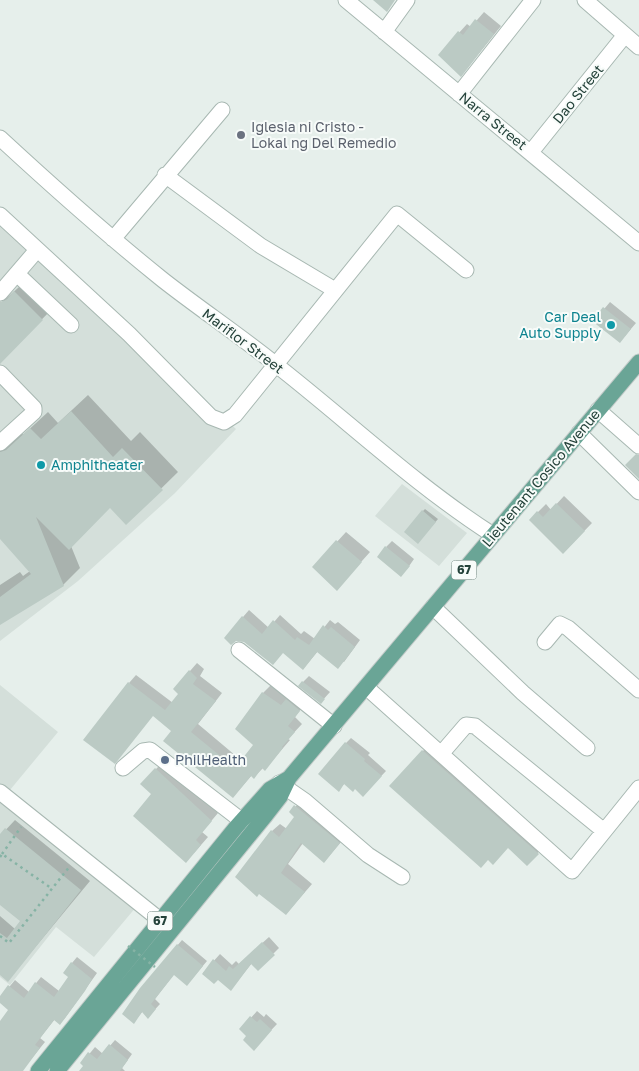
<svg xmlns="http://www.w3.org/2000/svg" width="639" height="1071" font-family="'Golos Text',sans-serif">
  <rect width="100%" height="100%" fill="#e6efeb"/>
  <path fill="#d4dfda" d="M0,209L236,429L175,493L78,581L0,641Z
    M402,484L467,533L439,566L375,516Z
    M0,685L58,732L5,796L142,900L94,957L56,927L10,985L0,977Z"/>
  <path fill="#0003" d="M484,12L501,26L468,67L439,55L467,24L471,27Z
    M27,280L54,307L0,362V302L1,303Z
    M610,302L636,323L625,336L594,321Z
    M88,395L131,441L140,432L178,472L126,523L110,506L71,546L80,568L63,585L0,624V585L20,572L23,576L30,571L0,537V450L15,435L24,434L48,412L58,423Z
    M564,496L592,523L563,553L530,520L546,504L551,510Z
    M425,509L438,519L420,540L423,511Z
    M346,532L370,552L337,589L314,567Z
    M392,541L414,559L407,569L386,547Z
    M249,610L269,628L280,615L301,634L304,631L315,639L330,620L335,624L338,622L360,640L344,662L318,651L303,669L284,652L245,641L225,638Z
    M197,663L204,669L200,676L222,693L198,724L242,761L255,745L237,729L263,693L271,685L289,698L306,702L295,717L302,724L288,739L290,740L265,769L263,768L254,777L252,775L233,797L129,683L136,675L173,703L180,694L190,671Z
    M309,676L330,692L321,702L300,685Z
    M351,738L370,753L368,755L386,771L368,790L356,788L345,783L338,790L346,743Z
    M434,739L549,841L527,864L508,847L391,786Z
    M163,762L218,813L202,832L208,837L194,853L153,794L156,769Z
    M303,798L347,835L324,862L303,843L288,864L312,884L286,914L272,831L280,824L287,829L295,817L291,812Z
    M15,820L90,881L8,980L0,974V916L15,929L21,921L0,904V836Z
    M269,937L279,948L258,969L252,963L236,983L203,973L220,954L232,965L236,961L239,964Z
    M182,940L207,961L191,980L174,974L155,999L160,1004L148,1017L143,1011L138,1017L141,988Z
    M77,957L97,973L65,1018L60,1023L55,1019L40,1038L45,1042L23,1069L21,1071H0V1024L10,1010L0,1002V998L15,980L29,992L41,977L59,991L70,976L72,963Z
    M257,1011L264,1017L266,1014L277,1024L259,1043L241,1029Z
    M115,1040L132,1054L122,1068L125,1071H81L85,1065L82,1063L95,1047L103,1054Z"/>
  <path fill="#bbcac4" d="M373,0H395L387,12Z
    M475,19L494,34L461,77L438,55L458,31L463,35Z
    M14,291L43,320L0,364V303L7,299Z
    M603,307L631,329L620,343L592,321Z
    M71,411L113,457L122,448L163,490L126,525L110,508L69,550L36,517L64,586L0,625V597L31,574L0,539V452L6,450L30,428L41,439Z
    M636,454L639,455V479L625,465Z
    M556,503L585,531L563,554L529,520L537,511L543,517Z
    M422,510L436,522L418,544L404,532Z
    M336,540L362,562L337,591L312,567Z
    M385,546L410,566L401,577L377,557Z
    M242,616L262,634L273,620L295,640L297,637L309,645L323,625L328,630L331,627L355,647L338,669L317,652L303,670L283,653L273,665L244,642L236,641L231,645L224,638Z
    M189,670L197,678L193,684L216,701L191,732L235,768L253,745L235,729L262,692L281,705L286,699L300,711L288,726L295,732L282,747L283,748L265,771L262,768L254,779L251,776L233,798L163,741L171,731L153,716L115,764L83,740L128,682L165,710L178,694L173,689Z
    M302,681L325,699L321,704L298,686Z
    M345,742L365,759L364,761L382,776L363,797L355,789L353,792L344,784L339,792L318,774Z
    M422,750L539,854L527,866L508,848L493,865L488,860L481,868L389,786Z
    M155,768L212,821L196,840L201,845L186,863L133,816L151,794L140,784Z
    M294,805L340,843L324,863L301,843L281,873L305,892L286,915L259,894L257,897L235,877L271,830L279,837L294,817L289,812Z
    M5,828L81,890L8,982L0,975V933L7,938L20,921L0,905V834Z
    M262,942L275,955L258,971L251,964L231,991L218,980L214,984L202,974L213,959L226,971L229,966L233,969Z
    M177,944L203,966L187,986L174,975L151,1004L156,1009L148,1019L142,1012L134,1024L122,1014L140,988Z
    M71,962L92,979L85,991L60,1025L54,1020L35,1045L40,1048L23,1071H0V1021L8,1010L0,1003V996L8,985L24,998L35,982L54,997L68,977L63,973Z
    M250,1016L257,1022L260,1019L272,1030L254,1051L243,1040L246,1036L239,1029Z
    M109,1044L128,1060L120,1071H79L83,1066L80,1063L88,1052L97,1059Z"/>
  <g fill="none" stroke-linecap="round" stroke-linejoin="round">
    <defs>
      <path id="minor" d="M346,0L639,243
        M585,0L639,47
        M384,32L407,0
        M459,94L533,0
        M0,138C53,187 107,235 163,280C200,309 239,335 275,364C348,421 415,485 493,535
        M531,152L625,35
        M165,175L261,246L335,290
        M0,215L129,334L211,417L224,422L235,415L397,214L466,270
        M113,239L222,110
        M17,274L71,325
        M0,293L37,250
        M0,373L34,408V412L0,443
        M598,410L639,446
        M579,433L639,492
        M433,607L523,693L587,748
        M545,642L560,624L568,628L639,690
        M239,650L334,726
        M366,687L572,871L639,788
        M441,754L466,725L475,726L604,831
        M123,768L143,751L150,750L242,821
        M279,783L305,801L368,855L402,877
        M0,792L160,920"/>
      <path id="major" d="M38,1071L237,826L270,789L289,778
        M57,1071L266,815L280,797L289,778L639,362"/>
    </defs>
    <use href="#minor" stroke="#a8b8b2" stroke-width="17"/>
    <use href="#major" stroke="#c2cac8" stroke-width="17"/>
    <path stroke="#86b3a5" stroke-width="2.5" stroke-dasharray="2.5 4" stroke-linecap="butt" d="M2,854L21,827
      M0,857L2,854L51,888
      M0,936L9,943L70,866"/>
    <use href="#minor" stroke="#fff" stroke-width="15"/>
    <use href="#major" stroke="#6aa596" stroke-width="15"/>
    <path stroke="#86b3a5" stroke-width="2.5" stroke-dasharray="2.5 4" stroke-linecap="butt" d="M128,946L155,967"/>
  </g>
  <circle fill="#6b7280" stroke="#f7fbf9" stroke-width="2" cx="241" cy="135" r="5"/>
  <g fill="#0f9aa8" stroke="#f7fbf9" stroke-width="2">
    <circle cx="611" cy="325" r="5"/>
    <circle cx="41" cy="465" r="5"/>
  </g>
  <circle fill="#5c6f8a" stroke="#f7fbf9" stroke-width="2" cx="165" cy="760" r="5"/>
  <g text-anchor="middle" stroke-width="4" stroke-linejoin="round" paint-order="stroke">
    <g fill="#f7fbf9" stroke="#637a73" stroke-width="1">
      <rect x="451.5" y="560.5" width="25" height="19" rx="4"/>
      <rect x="147.5" y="911.5" width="25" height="19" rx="4"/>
    </g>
    <g font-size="12" font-weight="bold" fill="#24423a">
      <text x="464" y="574">67</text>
      <text x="160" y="925">67</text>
    </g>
    <g font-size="14" fill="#24423a" stroke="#f7fbf9">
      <text transform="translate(578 94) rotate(-51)" y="5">Dao Street</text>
      <text transform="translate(493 121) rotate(39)" y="5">Narra Street</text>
      <text transform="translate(243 341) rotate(37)" y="5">Mariflor Street</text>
      <text transform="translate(541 478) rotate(-50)" y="5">Lieutenant Cosico Avenue</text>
    </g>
    <g font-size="14" fill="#5b616d" stroke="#f7fbf9" text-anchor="start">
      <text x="251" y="132">Iglesia ni Cristo -<tspan x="251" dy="16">Lokal ng Del Remedio</tspan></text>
    </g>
    <g font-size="14" fill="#0d838f" stroke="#f7fbf9" text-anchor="end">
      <text x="601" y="322">Car Deal<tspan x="601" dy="16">Auto Supply</tspan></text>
      <text x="51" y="470" text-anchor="start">Amphitheater</text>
    </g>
    <g font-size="14" fill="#4e5e75" stroke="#f7fbf9" text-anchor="start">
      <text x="175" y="765">PhilHealth</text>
    </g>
  </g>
</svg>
